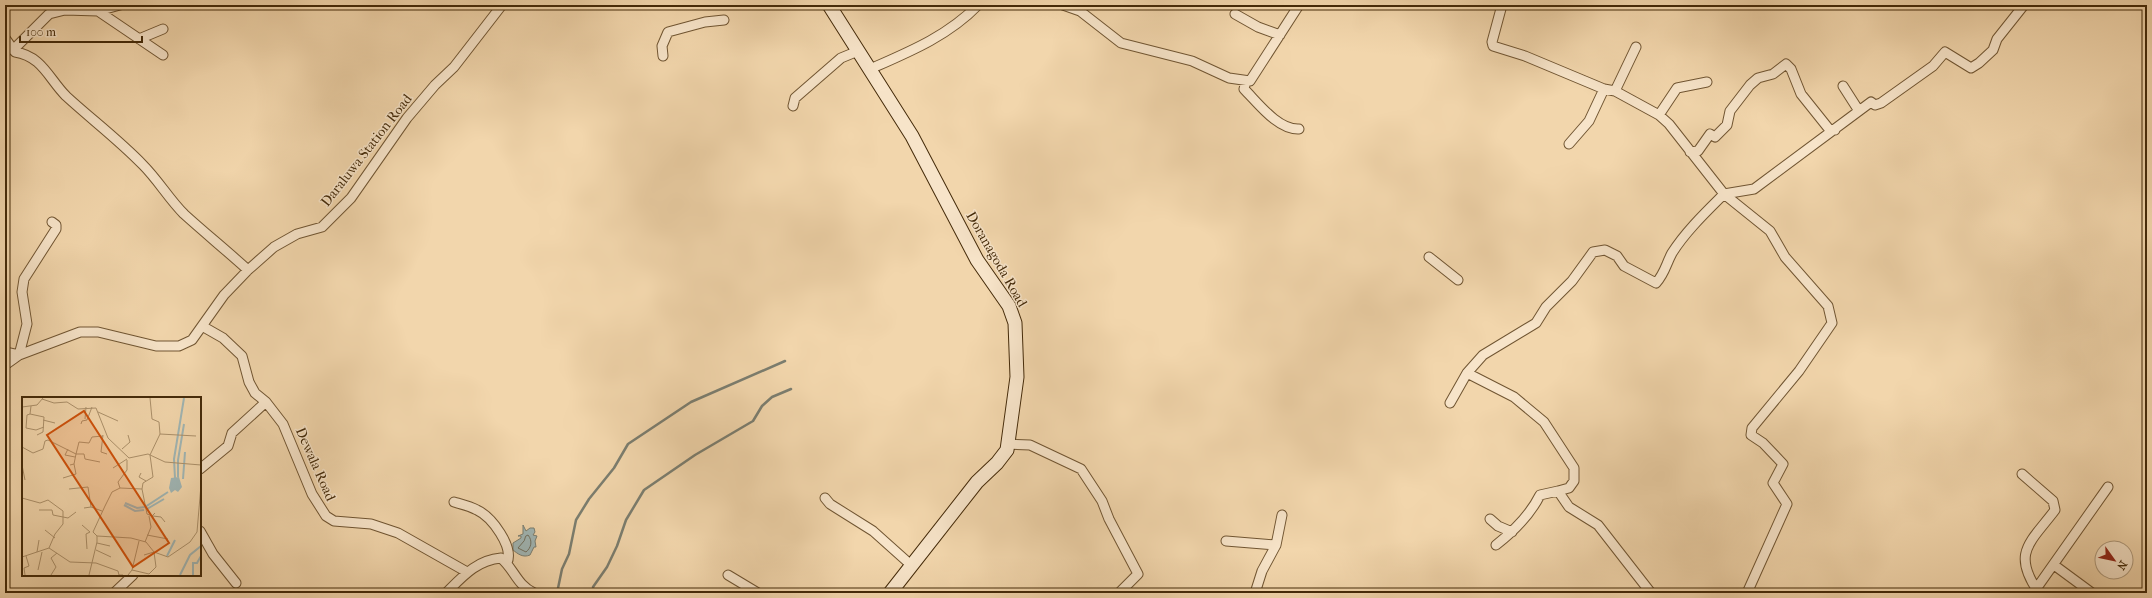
<svg xmlns="http://www.w3.org/2000/svg" width="2152" height="598" font-family="'IM FELL French Canon',serif">
  <rect width="100%" height="100%" fill="#f2d6ac"/>
  <filter id="stains"><feTurbulence type="fractalNoise" baseFrequency=".005" numOctaves="4"/><feColorMatrix values="0 0 0 0 .2 0 0 0 0 .09 0 0 0 0 .02 0 0 0 .5 -.17"/></filter>
  <radialGradient id="worn" r=".72"><stop offset=".6" stop-color="#630" stop-opacity="0"/><stop offset="1" stop-color="#630" stop-opacity=".3"/></radialGradient>
  <path fill="#a0b6b5" stroke="#7b7e70" d="M523,525L526,531L530,528H534L535,532L533,535L537,536L535,541L536,547H534L530,555C523,558 518,554 513,550V543L521,538V536H518L523,534Z"/>
  <g fill="none" stroke-linecap="round" stroke-linejoin="round">
    <path stroke="#72705f" stroke-width="1" d="M526,536L528,535C533,541 531,548 526,552L518,548L524,541Z"/>
    <path stroke="#7b7e70" stroke-width="2.5" d="M557,593L562,569L569,554L576,520L589,499L614,468L628,444L691,402L785,361
      M594,593L593,587L607,567L617,546L626,520L644,490L695,455L753,421L762,406L772,397L791,389"/>
    <defs>
      <path id="street" d="M1063,5L1080,11L1121,43L1192,61L1229,78L1250,81L1299,5
        M1502,5L1492,42L1493,46L1525,56L1604,89L1615,91L1636,47
        M98,11L163,55
        M1235,14L1258,27L1280,35
        M5,38L15,52C42,56 49,79 66,96C91,119 119,140 143,165C158,180 169,199 184,214C205,233 227,251 248,270
        M139,39L163,29
        M13,50L49,14L65,10L98,11L120,5
        M663,56L662,46L668,32L705,22L724,20
        M870,69C909,52 948,36 978,5
        M1246,81L1244,89C1258,103 1278,130 1299,129
        M1843,86L1859,111
        M793,106L795,98L841,58L858,51
        M1659,115L1677,88L1707,82
        M1569,144L1589,121L1604,89
        M1690,152L1698,151L1710,134L1715,137L1727,125L1730,111L1750,85L1758,78L1773,74L1786,64L1791,69L1801,94L1829,129L1835,130
        M1429,257L1458,280
        M202,326L223,338L242,356L249,382L255,393L266,402L283,424L312,494L326,516L334,521L371,524L398,533L467,572
        M5,352L19,355L27,324L22,292L24,279L56,229V225L52,222
        M5,365L19,355L80,332H98L156,346H179L192,340L224,295L248,270L274,247L297,234L322,227L351,198L407,118L435,85L454,67L502,5
        M1467,373L1514,397L1544,422L1574,468V481L1569,488L1558,491
        M1450,403L1467,373L1483,355L1536,323L1546,307L1572,281L1593,252L1605,250L1617,256L1624,266L1656,283C1665,273 1666,264 1672,253C1686,231 1706,212 1724,194L1669,124L1659,115L1615,91
        M1007,444L1030,445L1081,469L1102,501L1109,519L1138,574L1119,593
        M200,469L228,446L232,433L266,402
        M2022,474L2053,501L2055,510C2030,543 2011,553 2039,593
        M825,498L830,504L873,531L911,565
        M454,502C461,504 470,506 477,510C492,517 514,547 507,563
        M1490,519L1498,526L1512,532
        M200,531L213,554L236,583
        M1226,541L1276,545
        M1496,545C1514,531 1530,515 1540,495L1558,491L1569,507L1598,525L1651,593
        M2054,565L2092,593
        M728,575L758,593
        M2036,589L2108,487
        M114,593L133,575
        M446,593C463,576 477,560 501,558C515,570 516,584 534,593
        M1255,593L1262,571L1276,545L1282,515
        M1747,593L1787,504L1773,483L1783,464L1763,443L1751,435L1752,428L1799,371L1832,323L1828,306L1785,257L1770,231L1724,194L1754,189L1871,102L1875,105L1881,103L1933,66L1945,52L1971,68L1979,63L1993,50L1997,39L2024,5"/>
      <path id="secondary" d="M829,5L912,136L977,260L1009,306L1015,323L1017,377L1007,450L997,463L977,482L890,593"/>
    </defs>
    <use href="#street" stroke="#705532" stroke-width="11"/>
    <use href="#secondary" stroke="#442a09" stroke-width="15"/>
    <use href="#street" stroke="#f7e4c9" stroke-width="9"/>
    <use href="#secondary" stroke="#f7e4c9" stroke-width="13"/>
  </g>
  <g text-anchor="middle" stroke-width="3" stroke-linejoin="round" paint-order="stroke">
    <g font-size="14" fill="#442a09" stroke="#f7e4c9">
      <text transform="translate(366 150) rotate(-52)" y="5">Daraluwa Station Road</text>
      <text transform="translate(997 259) rotate(60)" y="5">Doranagoda Road</text>
      <text transform="translate(316 464) rotate(66)" y="5">Dewala Road</text>
    </g>
  </g>
  <g transform="translate(22 397)">
    <rect width="179" height="179" fill="#f2d6ac"/>
    <path d="M157,80L160,90L156,95L153,93L149,96L147,91L149,81Z" fill="#a0b6b5"/>
    <path fill="none" stroke="#a0b6b5" stroke-width="2" d="M156,80V63L162,27M153,81L152,62L162,1M161,82L163,55M103,106L115,111L123,110L146,95M102,108L113,114L122,113M125,112L142,102M145,159L153,143M158,178L168,158L179,149M171,178V166H175L179,159"/>
    <path fill="none" stroke="#ac916b" stroke-width="1" d="M20,2L32,6L45,5L56,12L74,11L86,41L107,61L126,57L143,65L179,68M9,9L8,17L5,18L4,31L14,33L22,30M0,10L15,8L21,1M76,15L96,24M8,17L22,20L21,35L15,38M63,22L64,10M21,23L33,26M59,27L60,24L65,23L70,10M138,37L174,39M81,38L79,55L85,57M0,50L11,56L21,52L23,44L26,43L54,57L57,45L67,46L70,40L81,39M46,52L43,58L53,60M100,52L108,45L106,38M128,58L138,37L137,25L130,22L128,1M52,67L54,57H62L63,62L78,65M0,68L3,83M91,71L105,62M119,76L117,80L124,84M41,81L54,77L52,67L48,68M98,91L96,85L105,73V63M47,92L66,90L69,110M120,92L125,117L130,119L133,116M0,101L18,106L26,103L41,114V127L33,137L27,151M62,111L69,110L80,114M17,113H30L31,118L46,121L54,115M131,119L139,120L143,125M60,128L68,135L64,137L65,152M23,133L33,141M125,138L146,142M75,139L109,141L124,145L132,155L146,160L168,145L175,135L179,88M123,145L129,130L127,119M75,146L88,149M27,151L48,165L74,166L96,174L97,178H101M74,153L89,160M15,155L17,143M0,160L27,151M16,173L20,155M110,173L117,144M3,178L2,171L7,169L4,159M29,178L34,170L29,161L35,156M67,178L75,145V139L71,135L83,109L90,95L98,91L120,92L121,86L131,80L128,58M106,178L110,173L127,177L134,170L132,155L122,158"/>
    <path fill="#cf520c" fill-opacity="0.15" stroke="#cf520c" stroke-width="2" d="M62,14L147,146L111,170L25,38Z"/>
    <rect width="179" height="179" fill="none" stroke="#442a09" stroke-width="2"/>
  </g>
  <rect width="2152" height="598" fill="none" stroke="#f2d6ac" stroke-width="20"/>
  <rect x="6" y="6" width="2140" height="586" fill="none" stroke="#442a09" stroke-width="2"/>
  <rect x="10" y="10" width="2132" height="578" fill="none" stroke="#442a09"/>
  <g transform="translate(2114 560) rotate(123)"><circle r="19" fill="#f7e4c9" stroke="#af9a7c"/>
  <path d="M0-3L7 15L0 10L-7 15Z" fill="#8f2418"/>
  <text y="-6" font-size="11" font-weight="bold" text-anchor="middle" fill="#442a09">N</text>
  </g>
  <path d="M20 36v6h122v-6" fill="none" stroke="#442a09" stroke-width="2"/>
  <text x="26" y="36" font-size="12" fill="#442a09" stroke="#f7e4c9" stroke-width="3" paint-order="stroke">100 m</text>
  <rect width="100%" height="100%" filter="url(#stains)"/>
  <rect width="100%" height="100%" fill="url(#worn)"/>
</svg>
